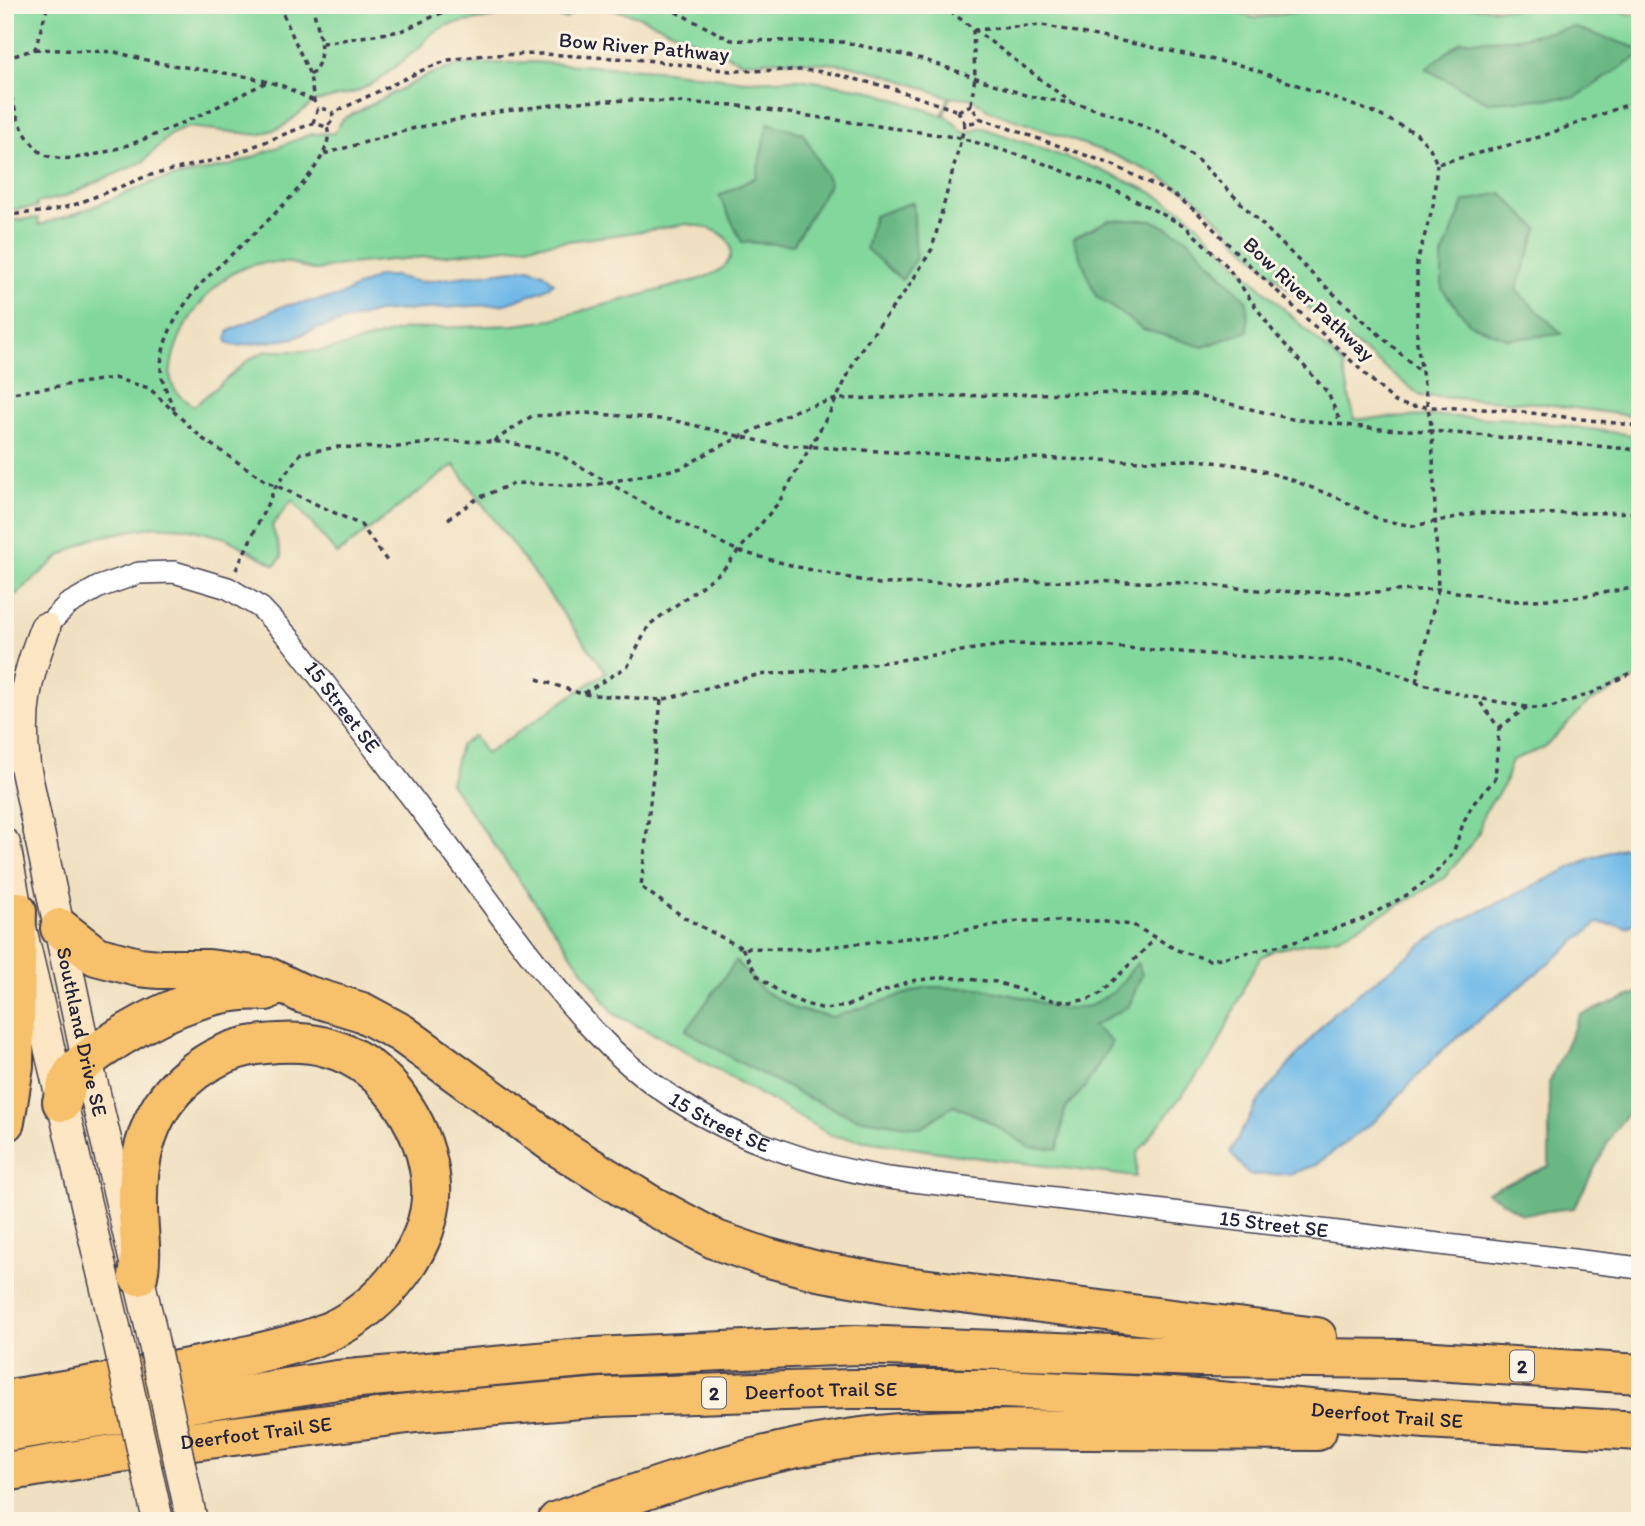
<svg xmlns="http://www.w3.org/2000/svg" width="1645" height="1526" font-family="Itim,sans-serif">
  <rect width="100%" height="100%" fill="#fcf5e5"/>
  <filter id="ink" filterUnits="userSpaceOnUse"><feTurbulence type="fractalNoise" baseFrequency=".0143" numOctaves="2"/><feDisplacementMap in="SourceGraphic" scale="14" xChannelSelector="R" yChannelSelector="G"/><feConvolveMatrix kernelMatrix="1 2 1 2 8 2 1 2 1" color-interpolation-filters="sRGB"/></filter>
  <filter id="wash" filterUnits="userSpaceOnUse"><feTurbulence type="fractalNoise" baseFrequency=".00686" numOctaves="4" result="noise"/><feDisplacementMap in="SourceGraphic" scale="28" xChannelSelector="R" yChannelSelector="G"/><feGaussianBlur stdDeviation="1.57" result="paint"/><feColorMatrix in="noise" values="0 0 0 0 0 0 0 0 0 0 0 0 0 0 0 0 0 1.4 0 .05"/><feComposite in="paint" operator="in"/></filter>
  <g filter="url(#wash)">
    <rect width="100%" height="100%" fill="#f0e0c1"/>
    <path fill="#82d89c" stroke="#527d6c" stroke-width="2" fill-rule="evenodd" d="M5,5H587L565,19L535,10L447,25L431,34L420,47L379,80L356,92L314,102L282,127L259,135L188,127L171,134L143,162L63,197L36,203L37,207L5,210Z
      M597,5H1218L1254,18L1292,13L1406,5L1513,9L1594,6L1640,16V417L1537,403L1421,396L1310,309L1238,241L1208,209L1186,191L1153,173L1114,155L987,110C975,97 967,97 950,97L944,115C954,119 956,129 966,133L981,127L1098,169L1147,190L1185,212L1257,284L1343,364L1354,419L1430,416L1515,419L1640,436V676L1588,703L1544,748L1512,760L1504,785L1484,813L1478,835L1445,877L1414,897L1339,937L1274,950L1261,957L1246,983L1215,1052L1137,1154L1136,1177L972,1157L833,1136L658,1036L614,1014L450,783L460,746L474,736L486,754L606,672L454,465L337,554L292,500L272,526L282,557L275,565L226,538L186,528L155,526L93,538L60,556L5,604V221L38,218L39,225L80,212L156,181L233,165L311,134L334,133L343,119L428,75L459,65L531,62L657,70L745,81L799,79L865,89L942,115L949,97L884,74L849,65L782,60L742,62L638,16ZM686,224C703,226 729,230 731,250C731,258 727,265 721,269C715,274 707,276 700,279L545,321L514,325L405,329L345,346L319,351H266L250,359L194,406C169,392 167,379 174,353C183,320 218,273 253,265C263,262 280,262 290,263C299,264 307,270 316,270C325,269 333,266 342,265C391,259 441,257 491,250C556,242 622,236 686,224Z"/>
    <path fill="#69b884" stroke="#466d60" stroke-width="2" d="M1573,27L1640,49V55L1576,97L1487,102L1426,69L1461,41L1513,39Z
      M768,123L803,133L830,183L793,245L742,242L719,196L756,177Z
      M1501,193L1538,229L1516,290L1562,334L1508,339L1470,324L1442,289V257L1464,202Z
      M913,202L916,258L902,280L866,249L874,216Z
      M1109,220H1152L1187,238L1247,301L1248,331L1203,347L1143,329L1096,296L1073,238Z
      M736,961L762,990L798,1010L833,1017L927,987L979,988L1021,997L1062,1009L1090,1006L1115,991L1137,963L1142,974L1129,1006L1093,1026L1112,1042L1085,1087L1065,1109L1058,1149L1030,1147L986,1120L954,1105L921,1128L856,1118L804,1096L737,1061L686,1030Z
      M1640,992V1098L1614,1131L1574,1208L1522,1214L1487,1192L1549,1166V1083L1580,1015Z"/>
    <path fill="#70b9e8" stroke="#496e92" stroke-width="2" d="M1228,5H1360L1294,9L1256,14Z
      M529,268L544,273L554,283L544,290L506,304L377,312L309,331L295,338L237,346L228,344L226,338L229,331L283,306L337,297L379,276H394L420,282Z
      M1640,842V921L1626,927L1598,923L1440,1052L1376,1120L1314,1166L1290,1174L1249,1175L1230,1152L1260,1099L1333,1013L1443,929L1591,858Z"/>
  </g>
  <g filter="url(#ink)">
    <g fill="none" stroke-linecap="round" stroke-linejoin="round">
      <defs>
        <g id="street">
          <path id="s1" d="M45,628L67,605L99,587L139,573L174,572L228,588L261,608L291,640C348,714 405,788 461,863C503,919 544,977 592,1029C671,1115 775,1159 888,1178L1640,1268"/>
        </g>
        <g id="secondary">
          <path id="s2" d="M45,628C25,680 19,711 25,766L87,1060L149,1321"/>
          <path d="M5,844L17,911L115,1327"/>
        </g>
        <g id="highway">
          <path d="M60,928L96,956L138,967L159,969H209L268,977L303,994L362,1012L401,1033L558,1147L649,1204L716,1240L765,1257L818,1271L897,1285L1317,1337"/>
          <path d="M62,1102C65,1093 66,1084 71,1076C77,1066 90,1058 99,1051C145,1019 209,986 266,991"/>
          <path d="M5,1122L14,1066L17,911"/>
          <path d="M5,1400C79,1387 154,1376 227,1360C262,1352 297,1345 330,1331C382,1308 435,1245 431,1185C429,1156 419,1129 403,1105C385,1078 361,1057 329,1048C308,1041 286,1042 265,1044C224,1047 186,1071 163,1104C143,1134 137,1172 138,1207C138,1231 143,1253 138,1276"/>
          <path d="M5,1432L337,1380L594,1357L856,1345L1200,1357L1404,1359L1640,1374"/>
          <path id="s3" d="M5,1472L185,1442L416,1413L603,1397L850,1389H1003L1173,1397L1426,1419L1640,1431"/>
          <path d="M557,1521C650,1488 744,1455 841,1440C921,1427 1004,1429 1084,1430C1162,1431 1240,1431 1317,1431"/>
        </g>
      </defs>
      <use href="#street" stroke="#413e4f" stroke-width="24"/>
      <use href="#secondary" stroke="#413e4f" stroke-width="33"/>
      <use href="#highway" stroke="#413e4f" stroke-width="42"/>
      <path stroke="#413e4f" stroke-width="3.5" stroke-dasharray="5 5" stroke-linecap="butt" d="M279,5L310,75L314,101L318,108
        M657,5L676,12L731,40L844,42L922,59L1028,96L1082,105L1115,115L1165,135L1201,163L1314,276L1422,373
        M942,5L1072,103
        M973,30L1042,25L1244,66L1375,113L1416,133L1430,148L1437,164L1543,136L1640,100
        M322,43L401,31L459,5
        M35,49L115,52L158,63L250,77L283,86L314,101
        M5,59L35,49L48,5
        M5,67C12,97 15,127 38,150C75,185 227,101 267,82
        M310,75C330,59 317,26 312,5
        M971,104L975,77L973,30
        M958,111L971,105L979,118L1111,164L1176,196L1198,213L1243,259L1395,402L1408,406L1506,410L1640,426
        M958,111L965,124L975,122L979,118
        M313,123L318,108L329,110L333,113
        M324,154L415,128L497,112L577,102L633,100L733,105L961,138L1032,159L1123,194L1185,226L1226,265L1273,331L1328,393L1341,424
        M5,215L51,211L74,205L147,176L227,157L313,123L327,127L332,121L333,113L425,69L449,60L485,55L544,54L646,60L731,71L800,70L825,72L888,87L958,111
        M5,394L114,378L149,388L203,439L266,481L361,525L387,561
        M174,410C170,398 161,382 161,369C161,340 177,314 194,292C220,258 342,169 327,127
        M494,441L532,416L586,413L672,420L772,444L937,455L1123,461L1198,460L1244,466L1287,478L1338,498L1380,520L1414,526L1475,513L1536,514L1640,512
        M448,519L478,498L515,483L588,486L682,468L709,452L799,409L837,399L1076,393L1193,395L1292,419L1380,429L1432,431L1640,450
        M236,570L276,486L301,453L338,447L391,448L442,441L506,442L557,453L661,513L738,551L798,567L879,584L1071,581L1191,583L1266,591L1352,593L1438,589L1514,601L1569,598L1640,587
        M537,679L582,694L661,700L757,675L845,668L1009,644L1086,645L1249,657L1332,660L1377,666L1416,682L1467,696L1532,708L1551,707L1590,694L1640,668
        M1416,682L1438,589L1432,431L1417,343V262L1433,206L1437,164
        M584,693L628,666L649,625L722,571L779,502L830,412L859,352L909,286L932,249L965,124
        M661,700L641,887L685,918L742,948L809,949L943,934L1018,921H1097L1133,925L1177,950L1209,960L1237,955L1302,940L1363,919L1405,896L1431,878L1453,853L1464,821L1473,804L1495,779L1499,728L1477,698
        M1499,728L1527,707
        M742,948L757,975L782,994L805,1004L825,1009L846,1006L910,981L946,977L996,982L1055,1001L1071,1002L1089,999L1101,993L1155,939"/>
      <use href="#street" stroke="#fff" stroke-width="21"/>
      <use href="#secondary" stroke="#fce6c4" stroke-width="30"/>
      <use href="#highway" stroke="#f7c06b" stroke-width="38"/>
      <defs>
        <path id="secondary-bridge" d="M149,1321L192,1521
          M115,1327L158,1521"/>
      </defs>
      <use href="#secondary-bridge" stroke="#413e4f" stroke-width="33" stroke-linecap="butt"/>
      <use href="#secondary-bridge" stroke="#fce6c4" stroke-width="30"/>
    </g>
  </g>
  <g text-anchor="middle" stroke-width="6" stroke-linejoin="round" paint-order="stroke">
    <g fill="#fcf5e5" stroke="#63616e" stroke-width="2">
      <rect x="1510" y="1350.5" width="24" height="31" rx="5"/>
      <rect x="702" y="1377.5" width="24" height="31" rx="5"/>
    </g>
    <g font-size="19" font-weight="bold" fill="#22223b">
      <text x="1522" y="1373">2</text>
      <text x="714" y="1400">2</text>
    </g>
    <g font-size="21" fill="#22223b" stroke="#fcf5e5">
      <text transform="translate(644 47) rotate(5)" y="7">Bow River Pathway</text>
      <text transform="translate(1309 299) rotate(43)" y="7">Bow River Pathway</text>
      <text dy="7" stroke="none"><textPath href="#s1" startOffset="369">15 Street SE</textPath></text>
      <text dy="7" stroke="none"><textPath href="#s2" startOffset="413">Southland Drive SE</textPath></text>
      <text dy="7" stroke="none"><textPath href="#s1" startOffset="936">15 Street SE</textPath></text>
      <text dy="7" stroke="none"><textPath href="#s1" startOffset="1503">15 Street SE</textPath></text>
      <text dy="7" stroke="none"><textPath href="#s3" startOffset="821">Deerfoot Trail SE</textPath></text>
      <text dy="7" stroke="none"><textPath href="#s3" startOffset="1388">Deerfoot Trail SE</textPath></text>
      <text dy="7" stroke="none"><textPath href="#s3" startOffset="254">Deerfoot Trail SE</textPath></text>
    </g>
  </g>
  <rect width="1645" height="1526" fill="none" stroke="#fcf5e5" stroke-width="28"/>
</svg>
